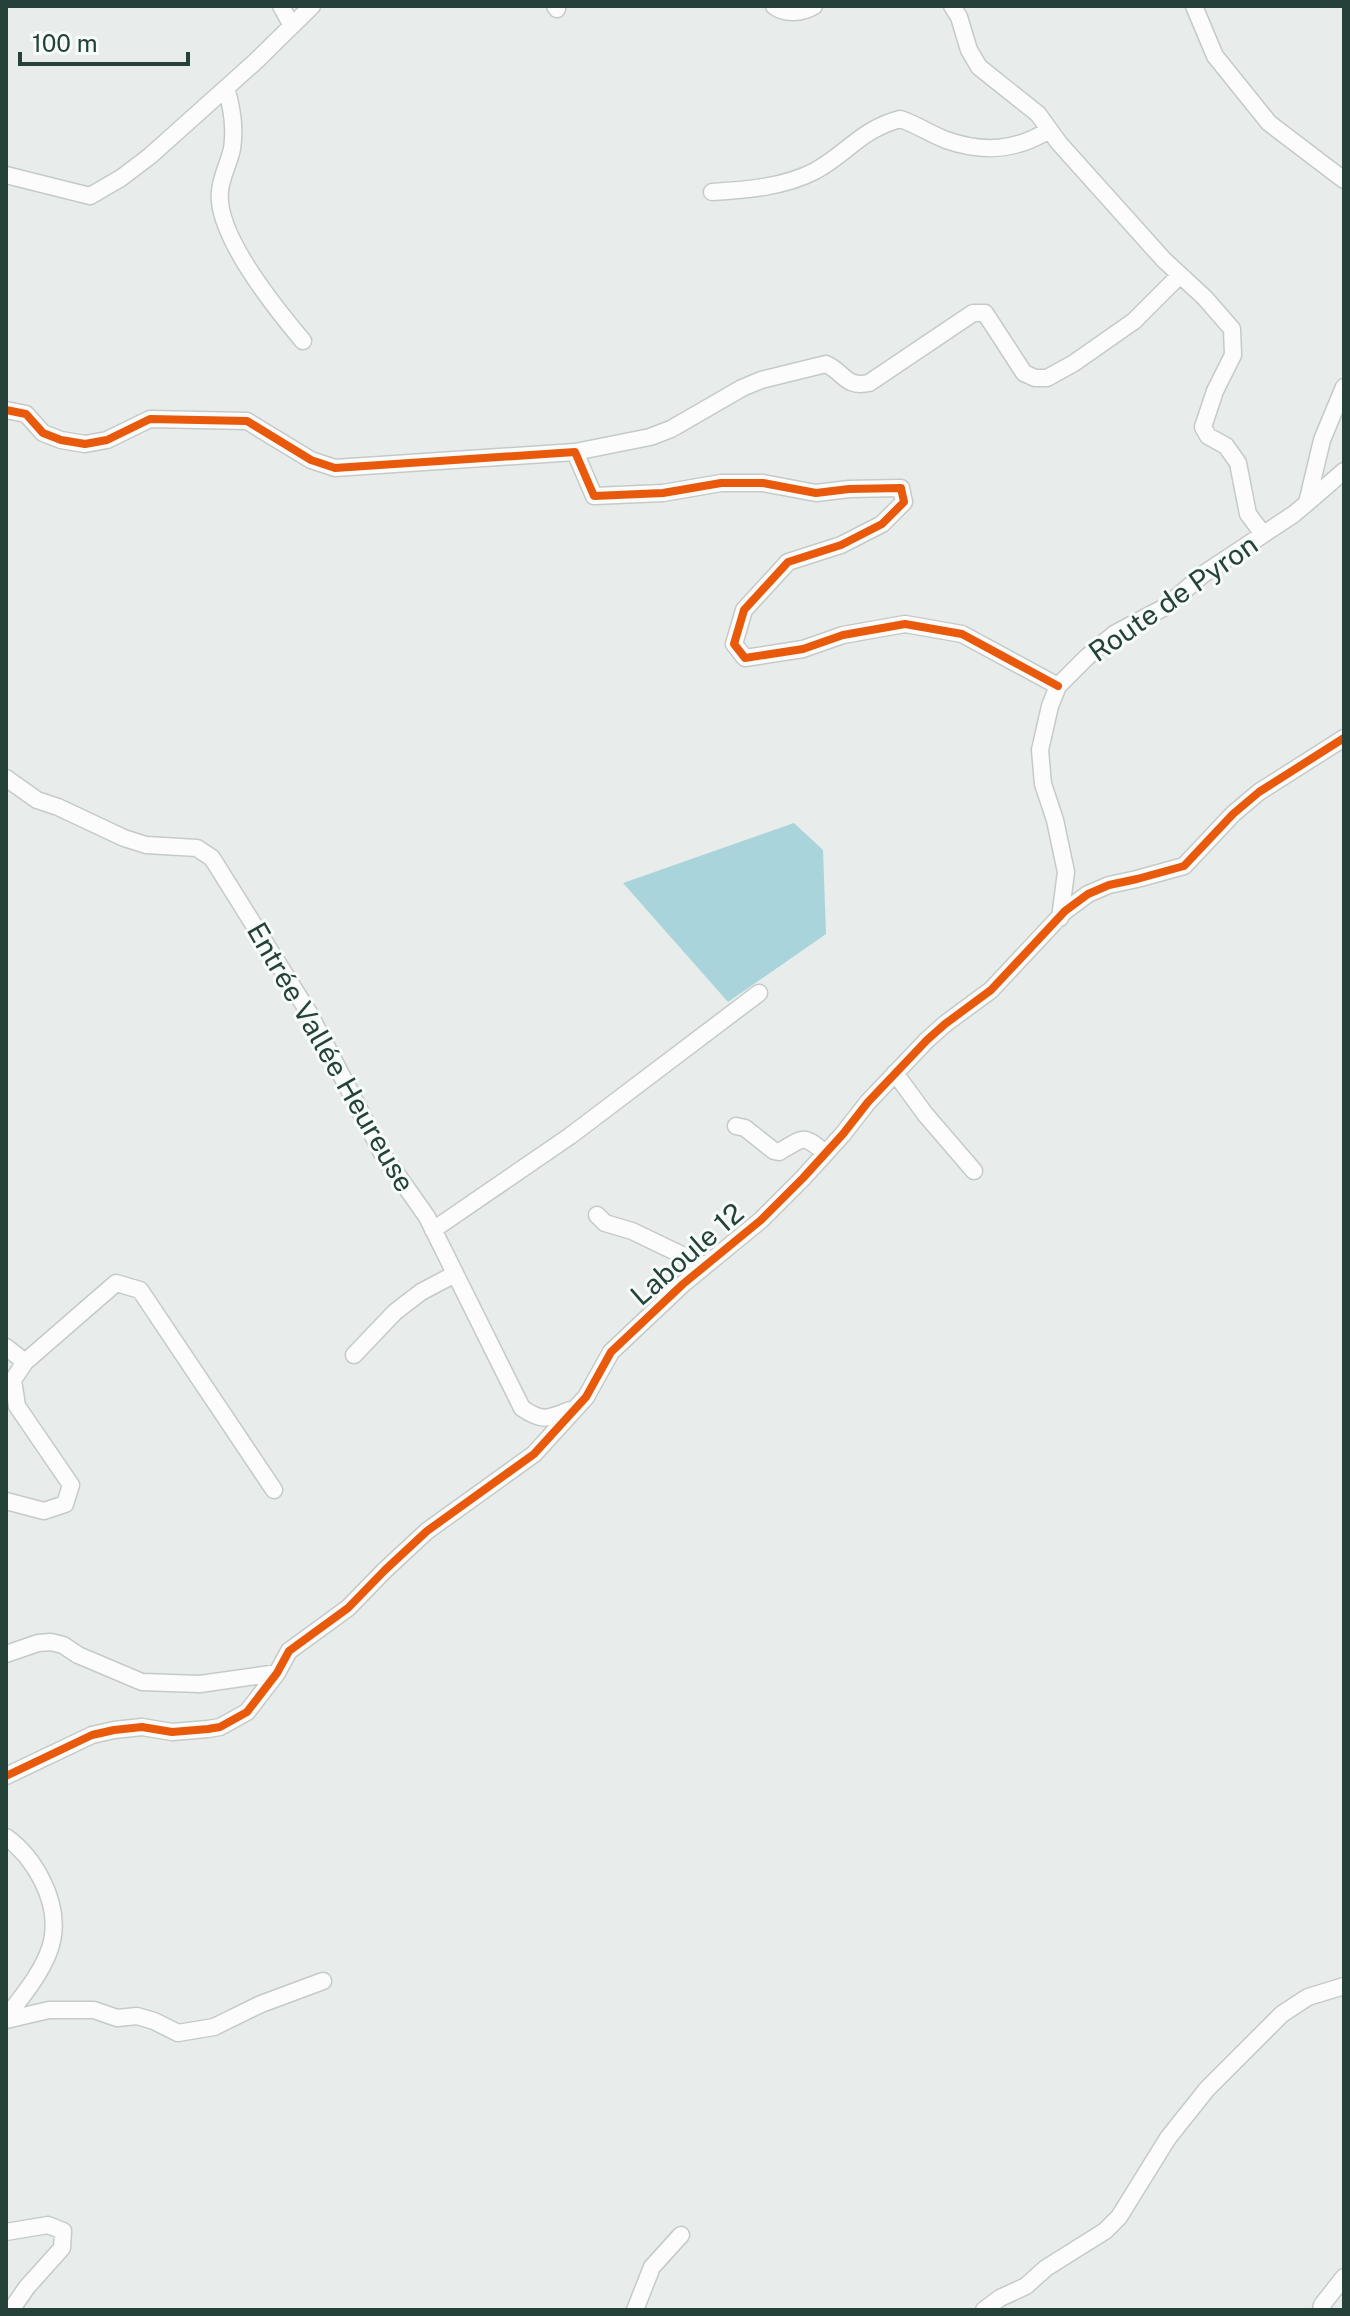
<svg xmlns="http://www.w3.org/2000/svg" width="1350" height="2316" font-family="'Public Sans',sans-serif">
  <rect width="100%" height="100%" fill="#e8edeb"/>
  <path fill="#a9d4db" d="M794,823L823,850L826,934L728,1002L623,883Z"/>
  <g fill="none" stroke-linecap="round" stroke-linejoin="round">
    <defs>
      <path id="minor" d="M281,6L292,26
        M555,6L557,9
        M774,6C785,15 802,13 814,6
        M952,6L959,17L969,50L979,67L1038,114L1059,143L1164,260L1205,298L1232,329L1233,355L1215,391L1203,427L1208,436L1226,446L1238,463L1248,514L1263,534
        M1194,6L1215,56L1269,123L1344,180
        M226,88C232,107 235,129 232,149C229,163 221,177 220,191C215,234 276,309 303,341
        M6,175L90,196L121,178L150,156L255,62L312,6
        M712,192C747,190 784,187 815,171C848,153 860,130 900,119C916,124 930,134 946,140C983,153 1016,151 1049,130
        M6,410L26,414L43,433L61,440L85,444L107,440L150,419L247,421L311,460L335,468L575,452L594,496L663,493L721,483H763L816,493L849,489L901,488L904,502L882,524L841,545L788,562L744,610L734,644L745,658L803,649L843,635L905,624L962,634L1058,686
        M575,452L650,437L671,429L742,388L761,380L826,364C844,372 845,388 869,383L973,313H985L1024,373L1035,378H1047L1074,363L1134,321L1179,276
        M1307,503L1344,471
        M6,778L37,800L58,807L124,838L146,845L197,848L212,858L309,1013L382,1153L427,1217L522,1408C542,1422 548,1419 570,1410
        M1060,918L1066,872L1055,820L1043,784L1040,750L1050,706L1058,686L1087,657L1114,634L1165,607L1205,573L1294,514L1307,503L1322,440L1344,387
        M895,1073L925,1114L974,1171
        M736,1126L745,1128L774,1151L779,1152C804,1138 802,1133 825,1153
        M597,1215L605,1223L632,1231L705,1266
        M433,1230L570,1136L759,993
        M6,1347L25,1362
        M354,1355L395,1312L421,1292L455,1274
        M6,1501L44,1511L65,1504L71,1485L17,1406L13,1380L25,1362L116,1283L140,1290L274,1490
        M6,1654L38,1643L51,1642L63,1645L78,1655L142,1682L200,1684L277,1673
        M6,1776L92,1735L114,1730L142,1727L172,1732L208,1729L220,1727L247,1712L277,1673L289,1651L348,1608L385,1570L427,1531L534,1454L586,1397L611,1352L683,1284L761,1220L803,1178L843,1134L868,1102L927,1040L945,1024L991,990L1065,911L1088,894L1109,885L1137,879L1184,866L1233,814L1259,792L1344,738
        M6,1837C34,1857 58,1899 53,1935C50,1963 23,1996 6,2017
        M6,2020L49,2010H94L117,2018L137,2016L154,2021L178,2033L214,2027L261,2004L323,1981
        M6,2232L48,2225L63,2231L62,2248L27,2287L11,2310
        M635,2310L652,2267L681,2235
        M984,2310L1000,2298L1026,2286L1046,2268L1105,2231L1119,2217L1168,2138L1207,2089L1282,2014L1308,1997L1344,1986
        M1321,2310L1322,2305L1344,2277"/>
    </defs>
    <use href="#minor" stroke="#c5cac8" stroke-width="19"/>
    <use href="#minor" stroke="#fcfcfc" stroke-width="16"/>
    <defs>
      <path id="cycleway" d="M6,410L26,414L43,433L61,440L85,444L107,440L150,419L247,421L311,460L335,468L575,452L594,496L663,493L721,483H763L816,493L849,489L901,488L904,502L882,524L841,545L788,562L744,610L734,644L745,658L803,649L843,635L905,624L962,634L1058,686
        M6,1776L92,1735L114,1730L142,1727L172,1732L208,1729L220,1727L247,1712L277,1673L289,1651L348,1608L385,1570L427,1531L534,1454L586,1397L611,1352L683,1284L761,1220L803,1178L843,1134L868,1102L927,1040L945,1024L991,990L1065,911L1088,894L1109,885L1137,879L1184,866L1233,814L1259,792L1344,738"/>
    </defs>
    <use href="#cycleway" stroke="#f7fbf9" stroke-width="13"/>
    <use href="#cycleway" stroke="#e8590c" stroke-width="8"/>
  </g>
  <g text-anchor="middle" stroke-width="6" stroke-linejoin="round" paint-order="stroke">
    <g font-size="28" fill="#24423a" stroke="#f7fbf9">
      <text transform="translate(1173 598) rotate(-35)" y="10">Route de Pyron</text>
      <text transform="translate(331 1057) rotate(60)" y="10">Entrée Vallée Heureuse</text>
      <text transform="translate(687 1254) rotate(-41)" y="10">Laboule 12</text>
    </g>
  </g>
  <rect width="1350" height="2316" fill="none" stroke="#24423a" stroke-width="16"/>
  <path d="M20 52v12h168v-12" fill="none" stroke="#24423a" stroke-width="4"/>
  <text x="32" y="52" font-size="24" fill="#24423a" stroke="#f7fbf9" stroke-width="6" paint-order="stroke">100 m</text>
</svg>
